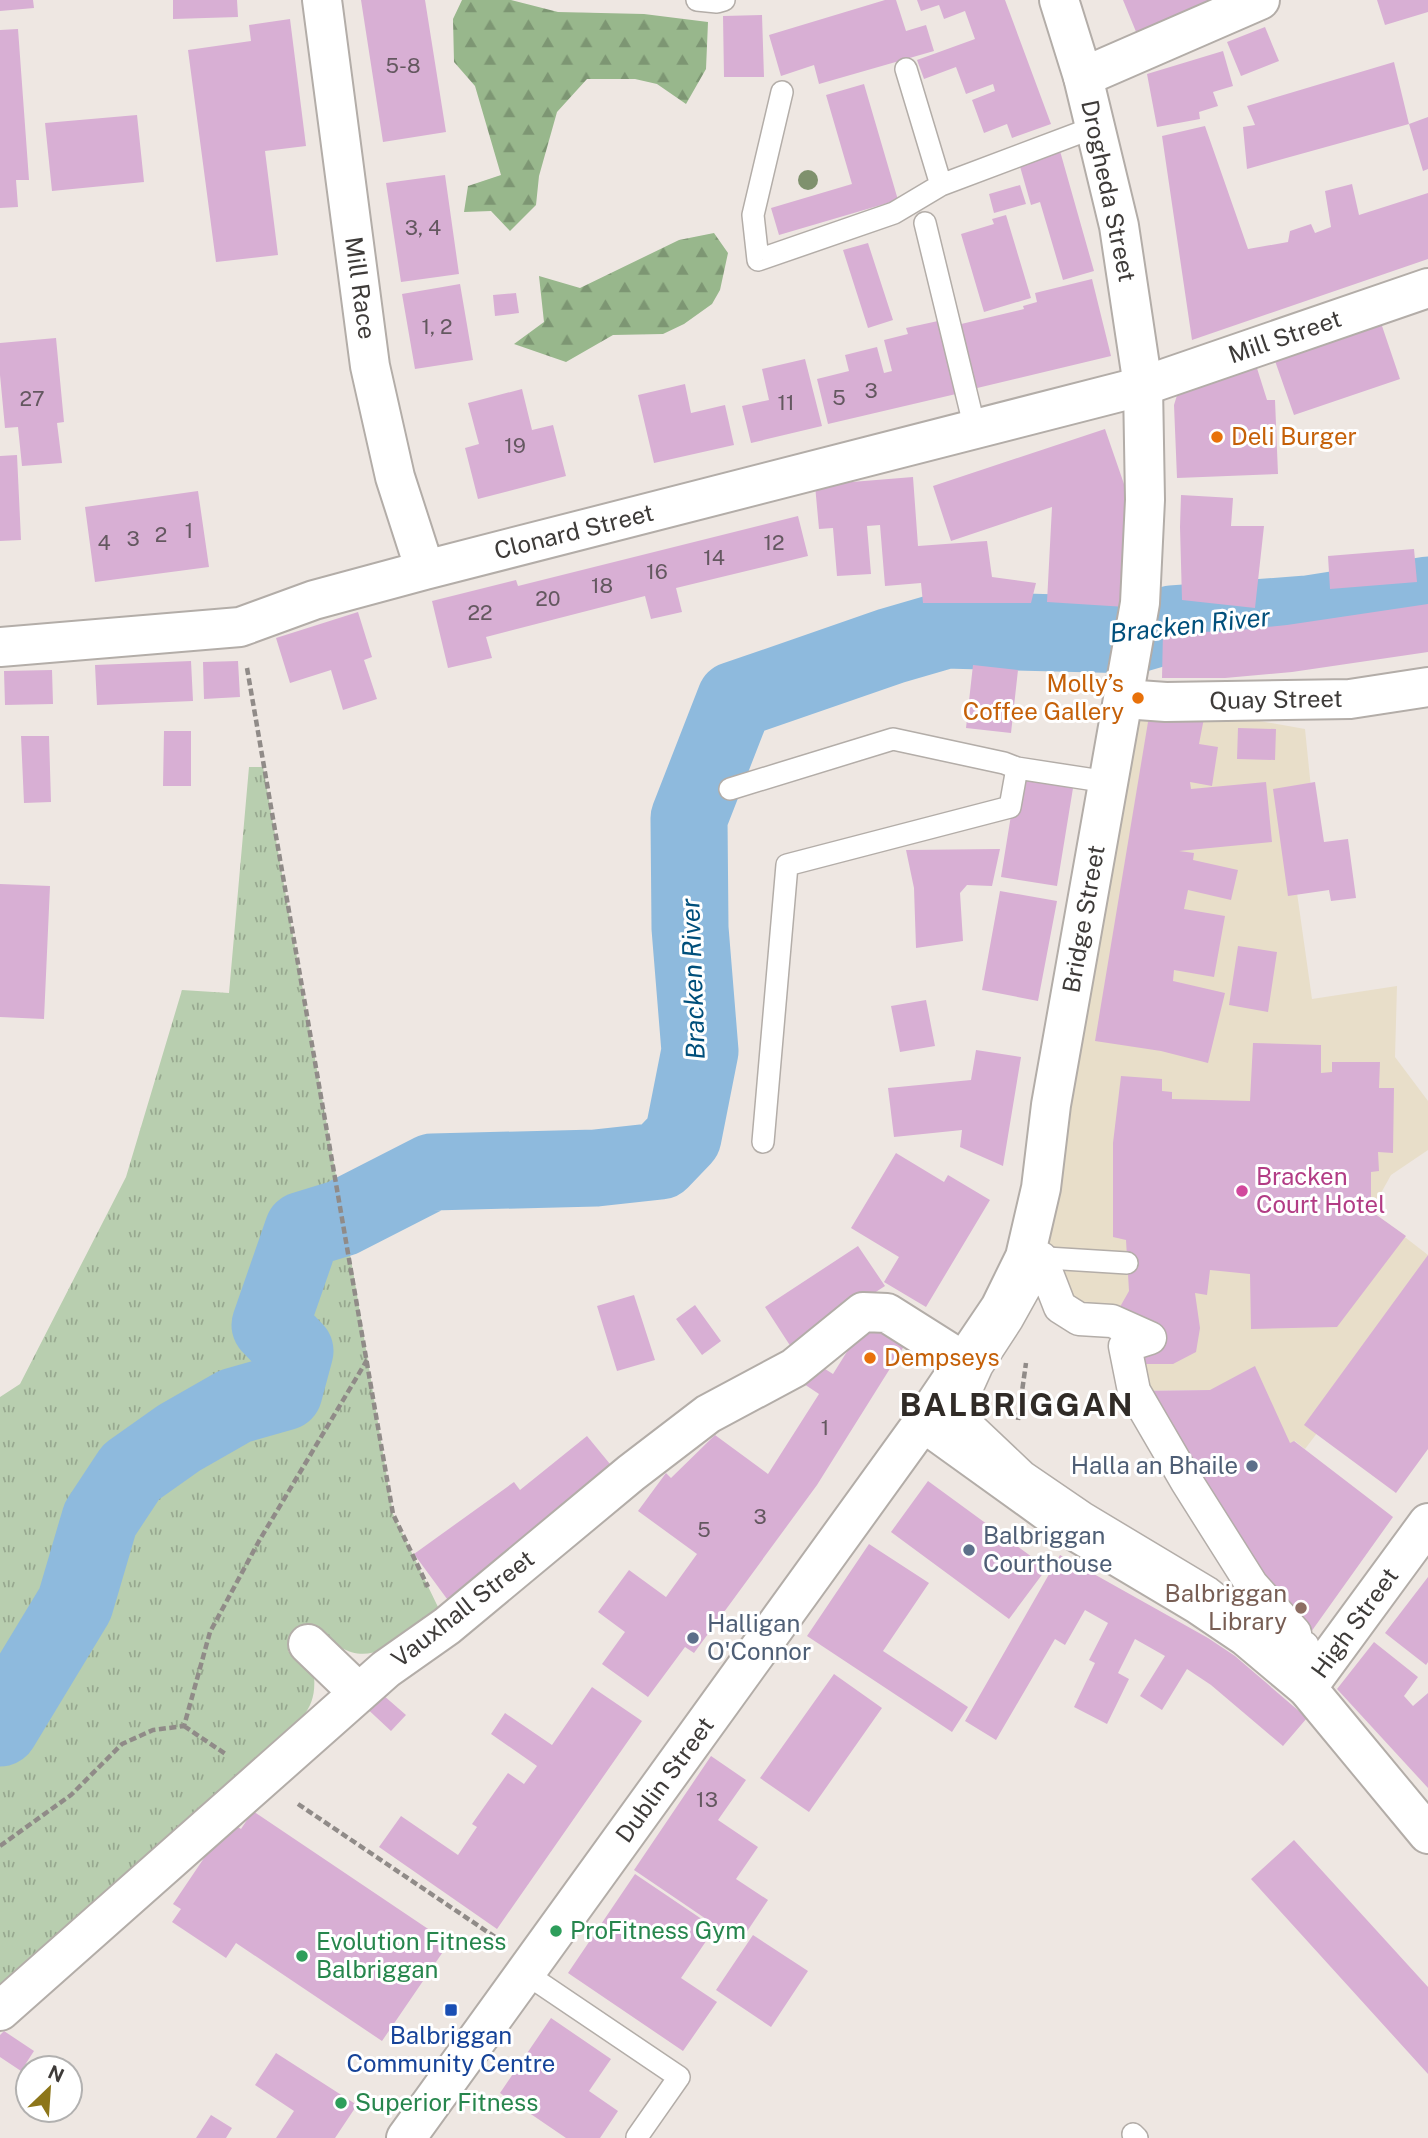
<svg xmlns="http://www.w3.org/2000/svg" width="1428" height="2138" font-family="'Public Sans',sans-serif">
  <defs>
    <pattern id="grass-tufts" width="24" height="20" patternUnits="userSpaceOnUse" patternTransform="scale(1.75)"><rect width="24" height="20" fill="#b8ceaf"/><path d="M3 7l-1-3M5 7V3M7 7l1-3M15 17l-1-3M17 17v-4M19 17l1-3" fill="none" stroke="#97a88f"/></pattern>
    <pattern id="forest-firs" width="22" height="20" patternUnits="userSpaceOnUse" patternTransform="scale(1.75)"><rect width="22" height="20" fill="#98b78c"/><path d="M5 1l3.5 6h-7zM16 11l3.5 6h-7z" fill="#7d9673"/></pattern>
  </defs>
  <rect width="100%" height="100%" fill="#eee7e2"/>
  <path fill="#e8dec9" d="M1140,709L1208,712L1305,729L1312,798L1284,801L1312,999L1397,986L1395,1057L1428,1101V1150L1391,1175L1371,1211L1428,1255L1391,1335L1305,1449L1295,1441L1290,1443L1210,1390L1134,1391L1125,1346L1079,1319L1041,1258Z"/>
  <path fill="url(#grass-tufts)" d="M249,767H263L354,1277L393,1514L438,1607C410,1629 378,1670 340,1647C329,1641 320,1631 309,1624L288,1651L314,1676C317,1711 299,1719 278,1744L0,1993V1397L20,1384L126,1177L182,990L229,993Z"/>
  <path fill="url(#forest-firs)" d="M462,0H511L558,12L644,14L708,22L706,69L686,104L657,84L635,79H587L557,112L539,176L536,205L510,231L491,211L464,212L468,186L501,175L475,86L454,62L453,19Z
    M714,233L728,253L720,290L712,304L684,324L663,334L613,335L566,362L514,344L544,322L539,276L580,288L679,240Z"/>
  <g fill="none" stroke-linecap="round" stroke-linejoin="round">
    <path stroke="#8ebadd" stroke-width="77" d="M0,1728L75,1604L100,1519L131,1472L179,1438L235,1406L284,1392L295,1351L270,1325L303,1230L342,1218L432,1172L596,1168L660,1161L683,1137L700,1051L690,928L689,818L735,700L891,646L946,630L1134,635L1172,624L1308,614L1428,595"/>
  </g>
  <path fill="#d8afd4" d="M0,0H33L34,8L0,11Z
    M173,0H237L238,17L173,19Z
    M361,0H425L446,132L383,142Z
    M885,0H896L906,31L926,25L934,51L819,84L814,65L781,76L769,35Z
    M917,0H1005L1051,124L1012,138L1007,124L984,133L972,100L995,91L993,84L966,94L956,67L924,79L917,60L975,39L965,11L944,19L939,5L921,11Z
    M1123,0H1210L1214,9L1139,39Z
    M1377,0H1428V12L1385,25Z
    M762,15L764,77H724L723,16Z
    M290,19L306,146L265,151L278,255L216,262L188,50L251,41L249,25Z
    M1265,27L1279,61L1241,76L1227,42Z
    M18,29L29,180H16L18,207L0,208V30Z
    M1223,51L1233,86L1213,92L1218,106L1199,112L1200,119L1157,127L1147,74Z
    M1394,62L1409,124L1247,169L1243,127L1255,125L1247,106Z
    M864,84L898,200L779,235L771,208L852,184L826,95Z
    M137,115L144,182L52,191L45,123Z
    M1428,117V169L1423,171L1409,124Z
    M1205,126L1248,249L1288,242L1290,231L1311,224L1315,233L1331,227L1325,191L1352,184L1359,215L1428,193V259L1192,340L1162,136Z
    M1060,151L1094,271L1063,280L1040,202L1031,205L1019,163Z
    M445,175L459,274L401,282L386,183Z
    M1020,185L1026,204L994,213L989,194Z
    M1006,215L1031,298L984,312L961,234L994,224L992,219Z
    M868,243L893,320L868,328L843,250Z
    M1092,279L1111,356L973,389L957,325L1024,309L1023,306L1037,302L1035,293Z
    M460,284L473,360L415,369L402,294Z
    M516,293L519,313L495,316L493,295Z
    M938,321L956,394L828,424L817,379L849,371L845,355L877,347L884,373L892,371L884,340L908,334L906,328Z
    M1381,323L1400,379L1294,415L1274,358Z
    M56,338L64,422L57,423L62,463L22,466L18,427L5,428L0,375V343Z
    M805,359L822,426L751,443L742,406L769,400L762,369Z
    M1256,365L1267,400H1275L1278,474L1177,478L1174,405L1179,389Z
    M685,384L691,413L725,405L734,445L654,463L638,395Z
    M522,389L532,430L553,425L566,476L478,499L465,448L479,444L468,403Z
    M1105,429L1124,484L1133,481L1126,607L1047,602L1052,507L951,541L933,486Z
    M17,455L21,540L0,541V456Z
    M913,477L918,546L987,541L992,577L1036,583L1031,603H923L921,583L885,586L880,525L867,526L871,574L837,576L833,528L819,529L815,485Z
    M198,491L209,567L95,582L85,507Z
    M1181,495L1233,498L1231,526H1264L1255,608L1182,600L1180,527Z
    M798,516L808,556L676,588L682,612L651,619L645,596L486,637L492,658L448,668L432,601L516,580L518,586Z
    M1414,549L1417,582L1330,589L1328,556Z
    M1428,604V652L1292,672L1225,678H1162L1163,631L1221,632L1287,625Z
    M358,612L372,657L364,660L377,699L343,710L331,670L290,683L276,638Z
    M191,661L193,701L97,705L95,665Z
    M238,661L240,697L204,699L203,662Z
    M973,665L1018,670L1011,733L966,728Z
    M52,670L53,704L5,705L4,671Z
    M1149,716L1204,718L1199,744L1218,747L1212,786L1190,782L1191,789L1266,782L1272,842L1179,851L1194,853L1193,860L1238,870L1231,900L1188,890L1184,909L1225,916L1214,977L1174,970L1173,981L1225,993L1208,1063L1161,1051L1095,1041Z
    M1238,728L1276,729L1275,760L1237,759Z
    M164,731H191V786H163Z
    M21,736H49L51,802L24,803Z
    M1018,772L1074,782L1057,886L1001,877Z
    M1315,782L1324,842L1348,839L1356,898L1331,901L1329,890L1288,896L1273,789Z
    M1000,849L992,886L967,885L960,893L963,941L916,948L914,888L906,850Z
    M0,884L50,886L44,1019L0,1017Z
    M1000,891L1057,901L1038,1001L982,990Z
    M1238,946L1277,952L1268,1012L1229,1005Z
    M926,1000L935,1046L900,1052L891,1006Z
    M1253,1043L1321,1045V1073L1332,1072V1062H1380L1379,1088H1394L1393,1153L1378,1152L1379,1171L1371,1172V1211L1406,1236L1337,1327L1251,1329L1250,1274L1210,1270L1207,1295L1195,1293L1200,1328L1196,1352L1173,1364H1146L1134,1358L1112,1321L1129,1291L1126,1240L1113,1237V1143L1121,1076L1162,1079V1091L1172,1092V1099L1250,1101Z
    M976,1050L1021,1057L1003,1166L960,1147L962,1130L894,1137L888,1088L971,1080Z
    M896,1153L944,1182L948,1175L990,1200L926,1307L884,1282L899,1257L851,1228Z
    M858,1246L885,1286L791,1347L765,1307Z
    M1428,1255V1449L1396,1493L1304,1425Z
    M634,1295L655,1360L617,1371L597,1306Z
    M695,1305L721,1341L702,1355L676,1319Z
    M868,1318L906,1343L817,1485L694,1653L685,1647L648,1697L602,1664L625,1632L598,1612L629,1570L666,1597L697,1554L638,1511L666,1473L671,1478L715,1435L768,1474L819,1394L801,1382L814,1362L833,1374Z
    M1255,1366L1290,1443L1294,1441L1393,1517L1311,1632L1310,1644L1134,1391L1210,1390Z
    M587,1436L619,1475L450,1603L414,1554L514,1482L520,1490Z
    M928,1481L1047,1568L1009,1619L891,1532Z
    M869,1544L929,1583L883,1651L968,1707L952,1732L807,1636Z
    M1060,1555L1208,1638L1235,1656L1307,1718L1283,1746L1211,1685L1187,1669L1162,1710L1140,1696L1165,1656L1135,1639L1118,1673L1129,1679L1107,1724L1074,1707L1095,1663L1089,1660L1108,1623L1085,1610L1065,1645L1055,1639L996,1740L965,1721Z
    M1428,1577V1662L1426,1665L1385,1633Z
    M1374,1642L1418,1677L1404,1696L1413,1706L1428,1693V1788L1337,1689Z
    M834,1674L882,1708L809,1812L760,1778Z
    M592,1687L642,1721L497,1929L379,1847L401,1816L458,1855L477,1827L472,1824L508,1773L524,1784L537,1766L491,1734L505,1713L552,1745Z
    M375,1688L406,1715L391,1731L361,1703Z
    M711,1756L746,1780L718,1820L758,1847L736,1879L768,1900L740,1942L634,1870Z
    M253,1811L449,1943L382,2041L236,1943L226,1958L172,1922L181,1909L173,1904L229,1821L241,1829Z
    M1294,1840L1428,1987V2074L1251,1879Z
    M635,1874L715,1928L681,1978L717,2002L683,2051L568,1973Z
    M753,1935L808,1971L771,2027L716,1990Z
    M551,2018L611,2059L589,2091L618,2111L600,2138H566L500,2093Z
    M4,2031L34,2051L21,2071L0,2057V2035Z
    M276,2053L357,2105L335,2138H276L294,2111L255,2085Z
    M211,2115L232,2128L226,2138H196Z"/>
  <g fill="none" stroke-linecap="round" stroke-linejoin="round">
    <defs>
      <path id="service" d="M697,0L717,2L724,0
        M906,69L941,185
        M782,92L753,215L758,260L894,213L941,185L1095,127
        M925,223L975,429
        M730,789L893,739L1004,763L1017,768
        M763,1142L787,865L1010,807L1017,768L1108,782
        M1031,1257L1127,1263
        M525,1973L679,2077L637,2137
        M1133,2134L1137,2138"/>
      <path id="pedestrian" d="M1041,1258L1060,1307L1079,1319L1112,1321L1150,1338L1125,1346L1134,1391L1187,1482L1252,1585L1295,1633L1296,1643L1303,1647L1296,1663L1207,1593L1082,1518L1022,1477L965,1423L963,1396L977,1365L1007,1319Z"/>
      <path id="minor" d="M322,0L370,366L395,477L425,570
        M1083,77L1260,0
        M0,647L240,627L314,600L425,570L1143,386L1428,288
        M308,1644L359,1693
        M1307,1688L1428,1523
        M0,2011L386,1669L447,1626L631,1473L708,1414L794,1368L863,1312L887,1313L963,1361"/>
      <path id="tertiary" d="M1124,699L1166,702L1350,699L1428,687
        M923,1422L1073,1530L1199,1605L1245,1636L1307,1688L1428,1834"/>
      <path id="secondary" d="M406,2138L923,1422L1000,1308L1025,1257L1041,1188L1051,1105L1140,603L1145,500L1143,386L1119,226L1083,77L1059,0"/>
    </defs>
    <use href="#service" stroke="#b3ada8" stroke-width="24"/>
    <use href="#pedestrian" stroke="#b3ada8" stroke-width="35"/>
    <use href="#minor" stroke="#b3ada8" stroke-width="42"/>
    <use href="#tertiary" stroke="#b3ada8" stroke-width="42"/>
    <use href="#secondary" stroke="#b3ada8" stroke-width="42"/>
    <path stroke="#908b88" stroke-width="4.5" stroke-dasharray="7 3.5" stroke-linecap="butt" d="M247,668L393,1514L428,1587
      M1018,1420L1026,1363
      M184,1726L227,1755
      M298,1804L498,1939L496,1941
      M0,1846L71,1795L122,1744L153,1730L184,1726L210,1632L259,1541L367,1360"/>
    <use href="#service" stroke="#fff" stroke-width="21"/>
    <use href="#pedestrian" stroke="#fff" stroke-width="32"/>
    <use href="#minor" stroke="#fff" stroke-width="38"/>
    <use href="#tertiary" stroke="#fff" stroke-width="38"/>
    <use href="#secondary" stroke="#fff" stroke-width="38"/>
  </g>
  <circle fill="#7f916d" cx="808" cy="180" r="10"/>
  <g fill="#e8710a" stroke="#fff" stroke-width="2.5">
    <circle cx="1217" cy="437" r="7"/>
    <circle cx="1138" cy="698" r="7"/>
    <circle cx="870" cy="1358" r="7"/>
  </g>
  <circle fill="#d1479c" stroke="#fff" stroke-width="2.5" cx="1242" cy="1191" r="7"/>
  <g fill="#5c6f8a" stroke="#fff" stroke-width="2.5">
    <circle cx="1252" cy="1466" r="7"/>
    <circle cx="969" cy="1550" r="7"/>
    <circle cx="693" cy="1638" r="7"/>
  </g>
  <circle fill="#8d6e63" stroke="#fff" stroke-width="2.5" cx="1301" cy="1608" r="7"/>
  <g fill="#2e9e5b" stroke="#fff" stroke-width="2.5">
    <circle cx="556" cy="1931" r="7"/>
    <circle cx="302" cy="1956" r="7"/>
    <circle cx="341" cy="2103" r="7"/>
  </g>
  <rect fill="#1a4fb4" stroke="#fff" stroke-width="2.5" x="444" y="2003" width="14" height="14" rx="3.5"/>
  <g text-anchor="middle" stroke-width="6" stroke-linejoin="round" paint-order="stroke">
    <g font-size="21" fill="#645860">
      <text x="403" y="73">5-8</text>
      <text x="423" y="235">3, 4</text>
      <text x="437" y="334">1, 2</text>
      <text x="871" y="398">3</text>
      <text x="839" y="405">5</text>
      <text x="32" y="406">27</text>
      <text x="786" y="410">11</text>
      <text x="515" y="453">19</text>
      <text x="189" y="538">1</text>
      <text x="161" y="542">2</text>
      <text x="133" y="546">3</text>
      <text x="104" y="550">4</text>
      <text x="774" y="550">12</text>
      <text x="714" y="565">14</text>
      <text x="657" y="579">16</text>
      <text x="602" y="593">18</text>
      <text x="548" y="606">20</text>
      <text x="480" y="620">22</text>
      <text x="825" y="1435">1</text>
      <text x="760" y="1524">3</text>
      <text x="704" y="1537">5</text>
      <text x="707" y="1807">13</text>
    </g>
    <g font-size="24" fill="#3e3b39" stroke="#fff">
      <text transform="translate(1108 191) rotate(78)" y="8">Drogheda Street</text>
      <text transform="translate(360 288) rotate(82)" y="8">Mill Race</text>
      <text transform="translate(1285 337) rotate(-19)" y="8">Mill Street</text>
      <text transform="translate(574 532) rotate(-14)" y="8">Clonard Street</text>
      <text transform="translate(1276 700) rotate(-1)" y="8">Quay Street</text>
      <text transform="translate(1084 919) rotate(-80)" y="8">Bridge Street</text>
      <text transform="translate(463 1609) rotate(-38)" y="8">Vauxhall Street</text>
      <text transform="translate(1355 1623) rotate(-54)" y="8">High Street</text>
      <text transform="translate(665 1780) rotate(-54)" y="8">Dublin Street</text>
    </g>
    <g font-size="24" fill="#c56008" stroke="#fff" text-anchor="start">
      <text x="1231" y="445">Deli Burger</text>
      <text x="1124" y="692" text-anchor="end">Molly’s<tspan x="1124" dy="28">Coffee Gallery</tspan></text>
      <text x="884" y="1366">Dempseys</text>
    </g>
    <g font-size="24" fill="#b23c85" stroke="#fff" text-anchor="start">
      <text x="1256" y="1185">Bracken<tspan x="1256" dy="28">Court Hotel</tspan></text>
    </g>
    <g font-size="24" fill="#4e5e75" stroke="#fff" text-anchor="start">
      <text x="1238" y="1474" text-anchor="end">Halla an Bhaile</text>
      <text x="983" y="1544">Balbriggan<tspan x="983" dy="28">Courthouse</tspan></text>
      <text x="707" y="1632">Halligan<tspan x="707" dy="28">O'Connor</tspan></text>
    </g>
    <g font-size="24" fill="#785e54" stroke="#fff" text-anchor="end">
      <text x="1287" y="1602">Balbriggan<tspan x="1287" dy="28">Library</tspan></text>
    </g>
    <g font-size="24" fill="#27864d" stroke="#fff" text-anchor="start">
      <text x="570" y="1939">ProFitness Gym</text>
      <text x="316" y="1950">Evolution Fitness<tspan x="316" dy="28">Balbriggan</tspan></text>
      <text x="355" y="2111">Superior Fitness</text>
    </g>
    <g font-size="24" fill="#164399" stroke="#fff">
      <text x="451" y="2044">Balbriggan<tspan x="451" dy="28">Community Centre</tspan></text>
    </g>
    <g font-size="26" font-style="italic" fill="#004f7b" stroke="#fff">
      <text transform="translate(1190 625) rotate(-6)" y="9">Bracken River</text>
      <text transform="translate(693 979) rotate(-92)" y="9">Bracken River</text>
    </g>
    <g font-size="32" font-weight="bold" letter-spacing="2" fill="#302b27" stroke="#fff">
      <text x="1017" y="1416">BALBRIGGAN</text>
    </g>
  </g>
  <g transform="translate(49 2089) rotate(25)"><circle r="33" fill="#ffffff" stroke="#b2b1b0" stroke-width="2"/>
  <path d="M0-5L12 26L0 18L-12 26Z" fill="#8d761a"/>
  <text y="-10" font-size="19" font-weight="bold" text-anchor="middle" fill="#3e3b39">N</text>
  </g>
</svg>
